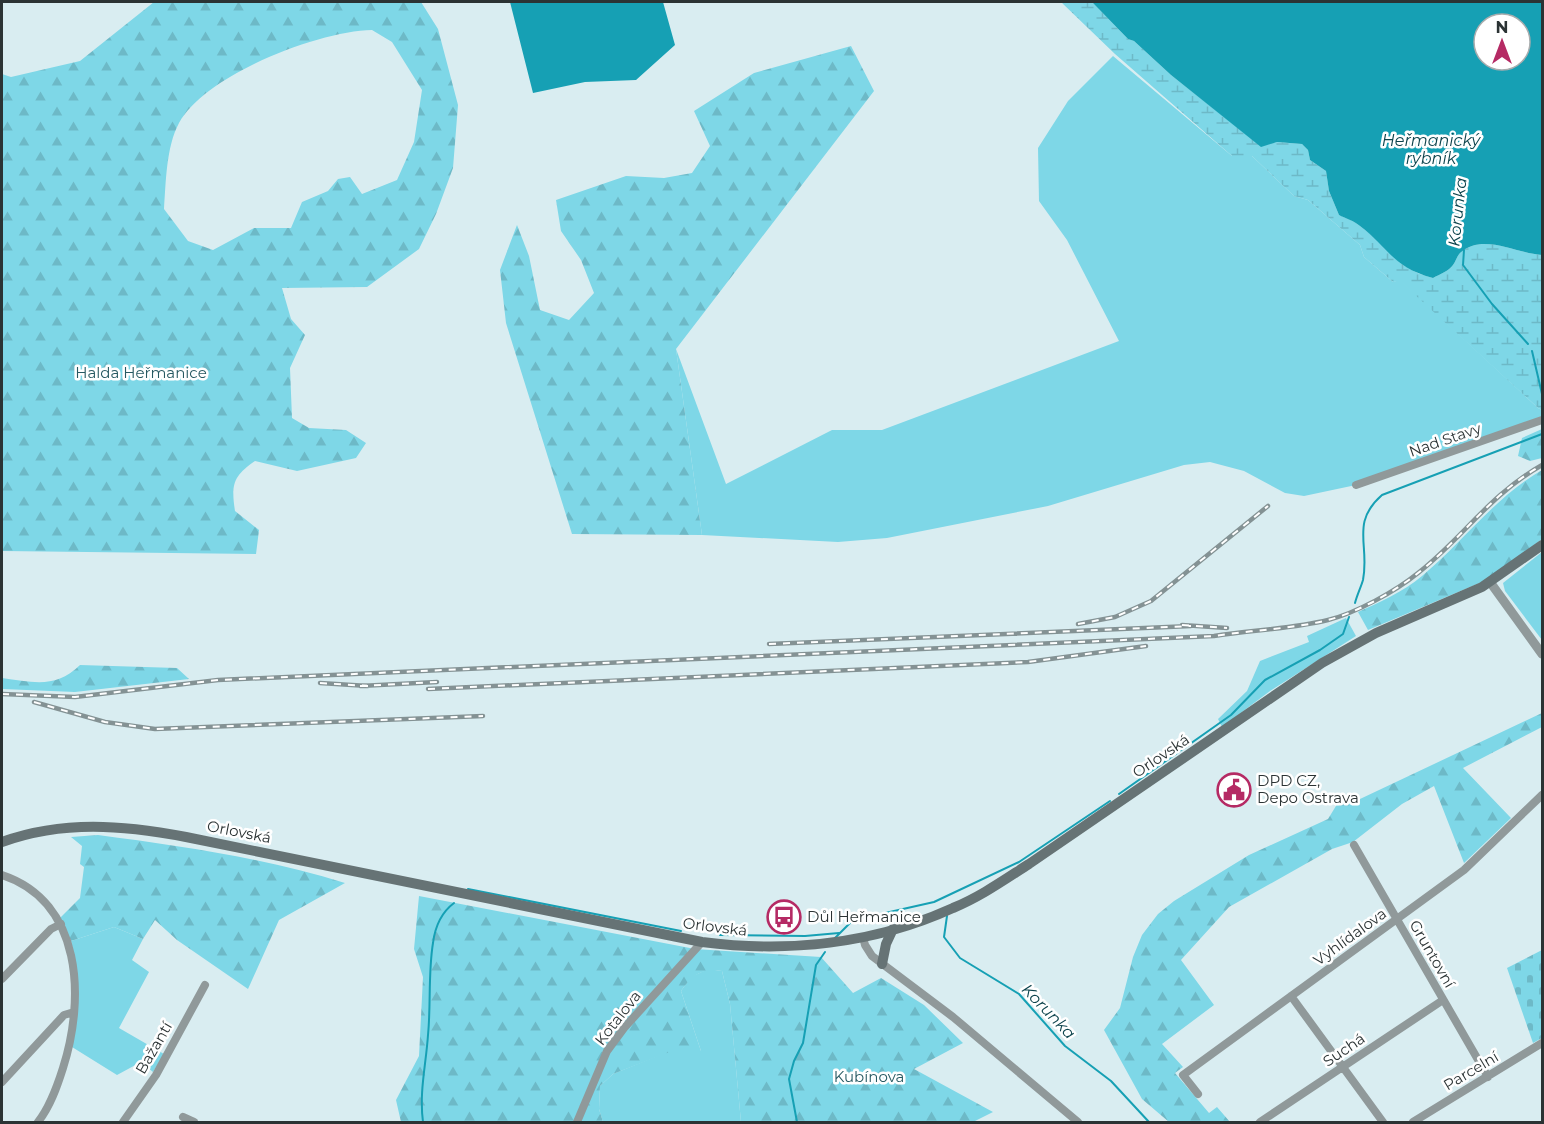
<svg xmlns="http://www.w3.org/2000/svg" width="1544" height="1124" font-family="Montserrat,sans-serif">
  <defs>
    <pattern id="forest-firs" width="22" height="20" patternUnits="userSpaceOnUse" patternTransform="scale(1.5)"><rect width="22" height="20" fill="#7ed7e7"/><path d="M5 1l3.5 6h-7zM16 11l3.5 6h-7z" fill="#6db9c7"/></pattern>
    <pattern id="wetland-marsh" width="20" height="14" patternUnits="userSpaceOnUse" patternTransform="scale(1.5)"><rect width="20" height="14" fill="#7ed7e7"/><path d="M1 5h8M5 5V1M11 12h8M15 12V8" fill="none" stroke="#6db9c7"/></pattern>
    <pattern id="cemetery-stones" width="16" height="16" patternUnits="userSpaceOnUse" patternTransform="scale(1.5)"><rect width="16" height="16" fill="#7ed7e7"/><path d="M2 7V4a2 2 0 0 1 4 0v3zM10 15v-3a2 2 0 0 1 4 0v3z" fill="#6db9c7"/></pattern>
  </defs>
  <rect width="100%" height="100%" fill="#d9edf1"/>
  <path fill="#7ed7e7" d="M1113,56L1232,156H1252L1294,196L1308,200L1360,245L1364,257L1393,282L1400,280L1538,408L1542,410V420L1356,485L1304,496L1285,493L1244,471L1210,462L1184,465L1048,506L887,538L838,542L702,535L676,349L726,484L832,430H882L1119,341L1067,240L1039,201L1038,148L1068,101Z
    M1542,552V640L1505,591L1503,583Z
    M1346,618L1356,636L1270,691L1222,727L1218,719L1247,691L1260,661L1309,642L1307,636Z
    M114,927L143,939L132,960L149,972L119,1028L164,1054L153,1072L141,1062L117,1075L72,1047C76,1010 80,977 71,941Z
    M708,969L722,971L730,1004L741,1122H603L599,1109L600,1086L613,1074L672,1050L701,1051L681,991L691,977Z"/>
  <path fill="url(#forest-firs)" fill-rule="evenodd" d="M154,2H421L438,29L458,105L453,168L436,214L419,249L367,287L282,288L291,319L305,335L290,368L292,418L309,428L346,430L366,443L356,458L297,471L255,461C233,476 231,485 235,511L259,530L256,554L2,551V74L11,77L80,61ZM372,30L392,42L422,90L414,142L397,180L362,194L350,177L338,179L328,191L302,202L291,228H254L213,250L188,241L164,209C166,183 166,147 179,123C206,74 319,31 372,30Z
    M851,46L874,91L676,349L702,535L572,534L506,323L500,270L517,225L529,256L540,310L569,320L594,293L581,260L561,231L556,200L626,176L664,178L692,173L710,146L694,111L754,73Z
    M1542,429V458L1530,461L1518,456L1522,438Z
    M1542,470V539L1489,579L1368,630L1358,612C1380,602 1403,592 1422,576C1464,541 1494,498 1542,470Z
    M80,665L177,668L189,679L75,692L2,689V678C33,682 56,689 80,665Z
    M1542,713V727L1463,768L1511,818L1464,863L1434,786L1402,804L1353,842L1332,849L1229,907L1181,960L1214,1005L1162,1044L1183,1067L1175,1073L1209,1113L1217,1107L1230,1122H1169L1142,1099L1104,1030L1120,1008L1133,957L1142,935L1158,914L1174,901L1249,855L1328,819L1339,801L1360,799Z
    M98,835C181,846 265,858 345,883L279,920L248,989L177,940L155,920L143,939L114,927L71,941L60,918L80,898L84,867L80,864L82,846L71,837Z
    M419,896L695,949L821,957L853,993L881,978L924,1005L963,1043L914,1069L993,1112L973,1122H741L730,1004L722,971C702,968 692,975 681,991L701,1051H672L613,1074L600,1086L599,1109L603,1122H401L396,1100L419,1056L423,977L414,949Z"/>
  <path fill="url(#wetland-marsh)" d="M1061,2H1092L1128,39L1134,41L1171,75L1261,146L1277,142L1302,144L1308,150L1310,160L1326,171L1329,191L1339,215C1346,218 1354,221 1360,226C1389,247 1394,268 1433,278C1440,274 1449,271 1453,265C1456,261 1457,256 1460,253C1483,232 1517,254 1542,255V410L1538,408L1400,281L1393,282L1364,257L1360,245L1308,200L1294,196L1252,156H1232L1115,54Z"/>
  <path fill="url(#cemetery-stones)" d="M1542,950V1038L1533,1043L1507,968Z"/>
  <path fill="#16a0b4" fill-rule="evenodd" d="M510,2H663L675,45L636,80L585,82L533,93Z
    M1092,2H1542V255C1517,254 1483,232 1460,253C1457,256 1456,261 1453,265C1449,271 1440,274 1433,278C1392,267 1389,248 1360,226C1354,221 1345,218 1339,215L1329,191L1326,171L1310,160L1308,150L1302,144L1277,142L1261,147L1171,75L1134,41L1128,39ZM1484,24H1520V60H1484Z"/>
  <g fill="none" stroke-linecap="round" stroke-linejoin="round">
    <path stroke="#16a0b4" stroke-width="2" d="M1464,250L1463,265L1492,304L1528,344
      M1532,351L1542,394
      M1355,603C1357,595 1361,587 1363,580C1370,545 1350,523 1382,495L1542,434
      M1119,794L1231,715L1265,680L1320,650L1343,634L1349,617
      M468,889L681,931
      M947,916L944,937L960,958L1019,994L1065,1046L1111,1081L1149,1122
      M863,918L934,902L1019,862L1110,801
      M720,935L805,936L839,933
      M835,938L852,921
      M423,1122C419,1092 426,1065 428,1035C431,1005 428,973 433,943C435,927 442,912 454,903
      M797,1122L789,1079L794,1061L803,1043L816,965L825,952"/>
    <path stroke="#90999a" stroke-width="8" d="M1356,485L1542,420
      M1354,845L1488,1077
      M2,875C83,902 85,999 63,1068C57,1087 50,1107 38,1122
      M863,937L865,945L872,956L953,1017L1078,1122
      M2,979L51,929L61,924
      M1291,996L1383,1122
      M2,1082L64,1015L74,1012
      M1198,1094L1183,1075L1464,870L1542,795
      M183,1117L194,1122
      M123,1122L156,1075L205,985
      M577,1122L607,1051L624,1028L702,942
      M1260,1122L1443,1000
      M1413,1122L1542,1043"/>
    <path stroke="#90999a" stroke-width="9" d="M1490,582L1542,654"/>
    <path stroke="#667375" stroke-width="10" d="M2,842C63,820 123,825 186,837L702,942C787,953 874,944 953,908C980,897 1004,880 1029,864L1322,663L1376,633L1482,587L1542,545
      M882,964L886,944L893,929"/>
    <defs>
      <path id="rail" d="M1078,624L1115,617L1151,601L1268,506
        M1182,625L1227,628
        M769,644L1191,626
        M320,683L368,686
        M360,686L437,682
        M428,689L1028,662L1146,646
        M2,694L75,697L218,680L1214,636C1252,630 1292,629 1328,620C1356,613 1396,591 1418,573C1464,537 1488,496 1542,465
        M34,702L105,722L155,729L483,716"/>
    </defs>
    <use href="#rail" stroke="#849294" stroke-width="4.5"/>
    <use href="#rail" stroke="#fff" stroke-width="2" stroke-dasharray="7" stroke-linecap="butt"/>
  </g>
  <defs>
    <symbol id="civic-ring" viewBox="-11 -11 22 22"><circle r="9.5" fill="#fff" stroke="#b52a64" stroke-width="1.5"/><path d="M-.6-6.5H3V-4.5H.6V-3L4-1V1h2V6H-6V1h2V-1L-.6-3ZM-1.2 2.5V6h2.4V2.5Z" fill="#b52a64"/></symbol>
    <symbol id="bus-ring" viewBox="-11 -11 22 22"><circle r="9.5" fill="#fff" stroke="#b52a64" stroke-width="1.5"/><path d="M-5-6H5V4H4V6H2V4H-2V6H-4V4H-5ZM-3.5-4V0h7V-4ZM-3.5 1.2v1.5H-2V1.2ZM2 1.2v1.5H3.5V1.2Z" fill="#b52a64"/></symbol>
  </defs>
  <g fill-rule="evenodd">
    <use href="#civic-ring" x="1215" y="771" width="38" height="38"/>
    <use href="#bus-ring" x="765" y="898" width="38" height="38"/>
  </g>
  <g text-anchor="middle" stroke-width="5" stroke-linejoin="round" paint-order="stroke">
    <g font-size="15" fill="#275962" stroke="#fff">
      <text x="141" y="378">Halda Heřmanice</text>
      <text x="869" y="1082">Kubínova</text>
    </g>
    <g font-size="15" fill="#2b3334" stroke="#fff">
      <text transform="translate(1445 440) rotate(-19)" y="5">Nad Stavy</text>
      <text transform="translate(1161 756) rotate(-34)" y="5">Orlovská</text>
      <text transform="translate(239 832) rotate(11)" y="5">Orlovská</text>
      <text transform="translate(715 927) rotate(7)" y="5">Orlovská</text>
      <text transform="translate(1350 937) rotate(-36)" y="5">Vyhlídalova</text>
      <text transform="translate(1432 954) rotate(60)" y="5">Gruntovní</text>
      <text transform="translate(618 1018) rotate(-52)" y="5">Kotalova</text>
      <text transform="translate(154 1048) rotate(-60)" y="5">Bažantí</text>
      <text transform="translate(1344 1050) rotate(-34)" y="5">Suchá</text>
      <text transform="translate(1471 1071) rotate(-31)" y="5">Parcelní</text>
    </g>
    <g font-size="15" fill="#2b3334" stroke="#fff" text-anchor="start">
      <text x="1257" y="786">DPD CZ,<tspan x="1257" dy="17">Depo Ostrava</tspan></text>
      <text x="807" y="922">Důl Heřmanice</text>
    </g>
    <g font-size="16" font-style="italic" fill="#0c434c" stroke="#fff">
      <text x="1431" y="146">Heřmanický<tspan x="1431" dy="18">rybník</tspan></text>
      <text transform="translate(1457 212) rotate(-84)" y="6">Korunka</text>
      <text transform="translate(1049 1011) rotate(46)" y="6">Korunka</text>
    </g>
  </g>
  <rect width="1544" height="1124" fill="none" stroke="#2b3334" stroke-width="6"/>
  <g transform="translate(1502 42)"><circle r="28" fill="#ffffff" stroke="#aaadae" stroke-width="1.5"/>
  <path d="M0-4.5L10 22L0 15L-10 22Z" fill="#b52a64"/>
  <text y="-9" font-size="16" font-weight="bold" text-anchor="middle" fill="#2b3334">N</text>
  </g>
</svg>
